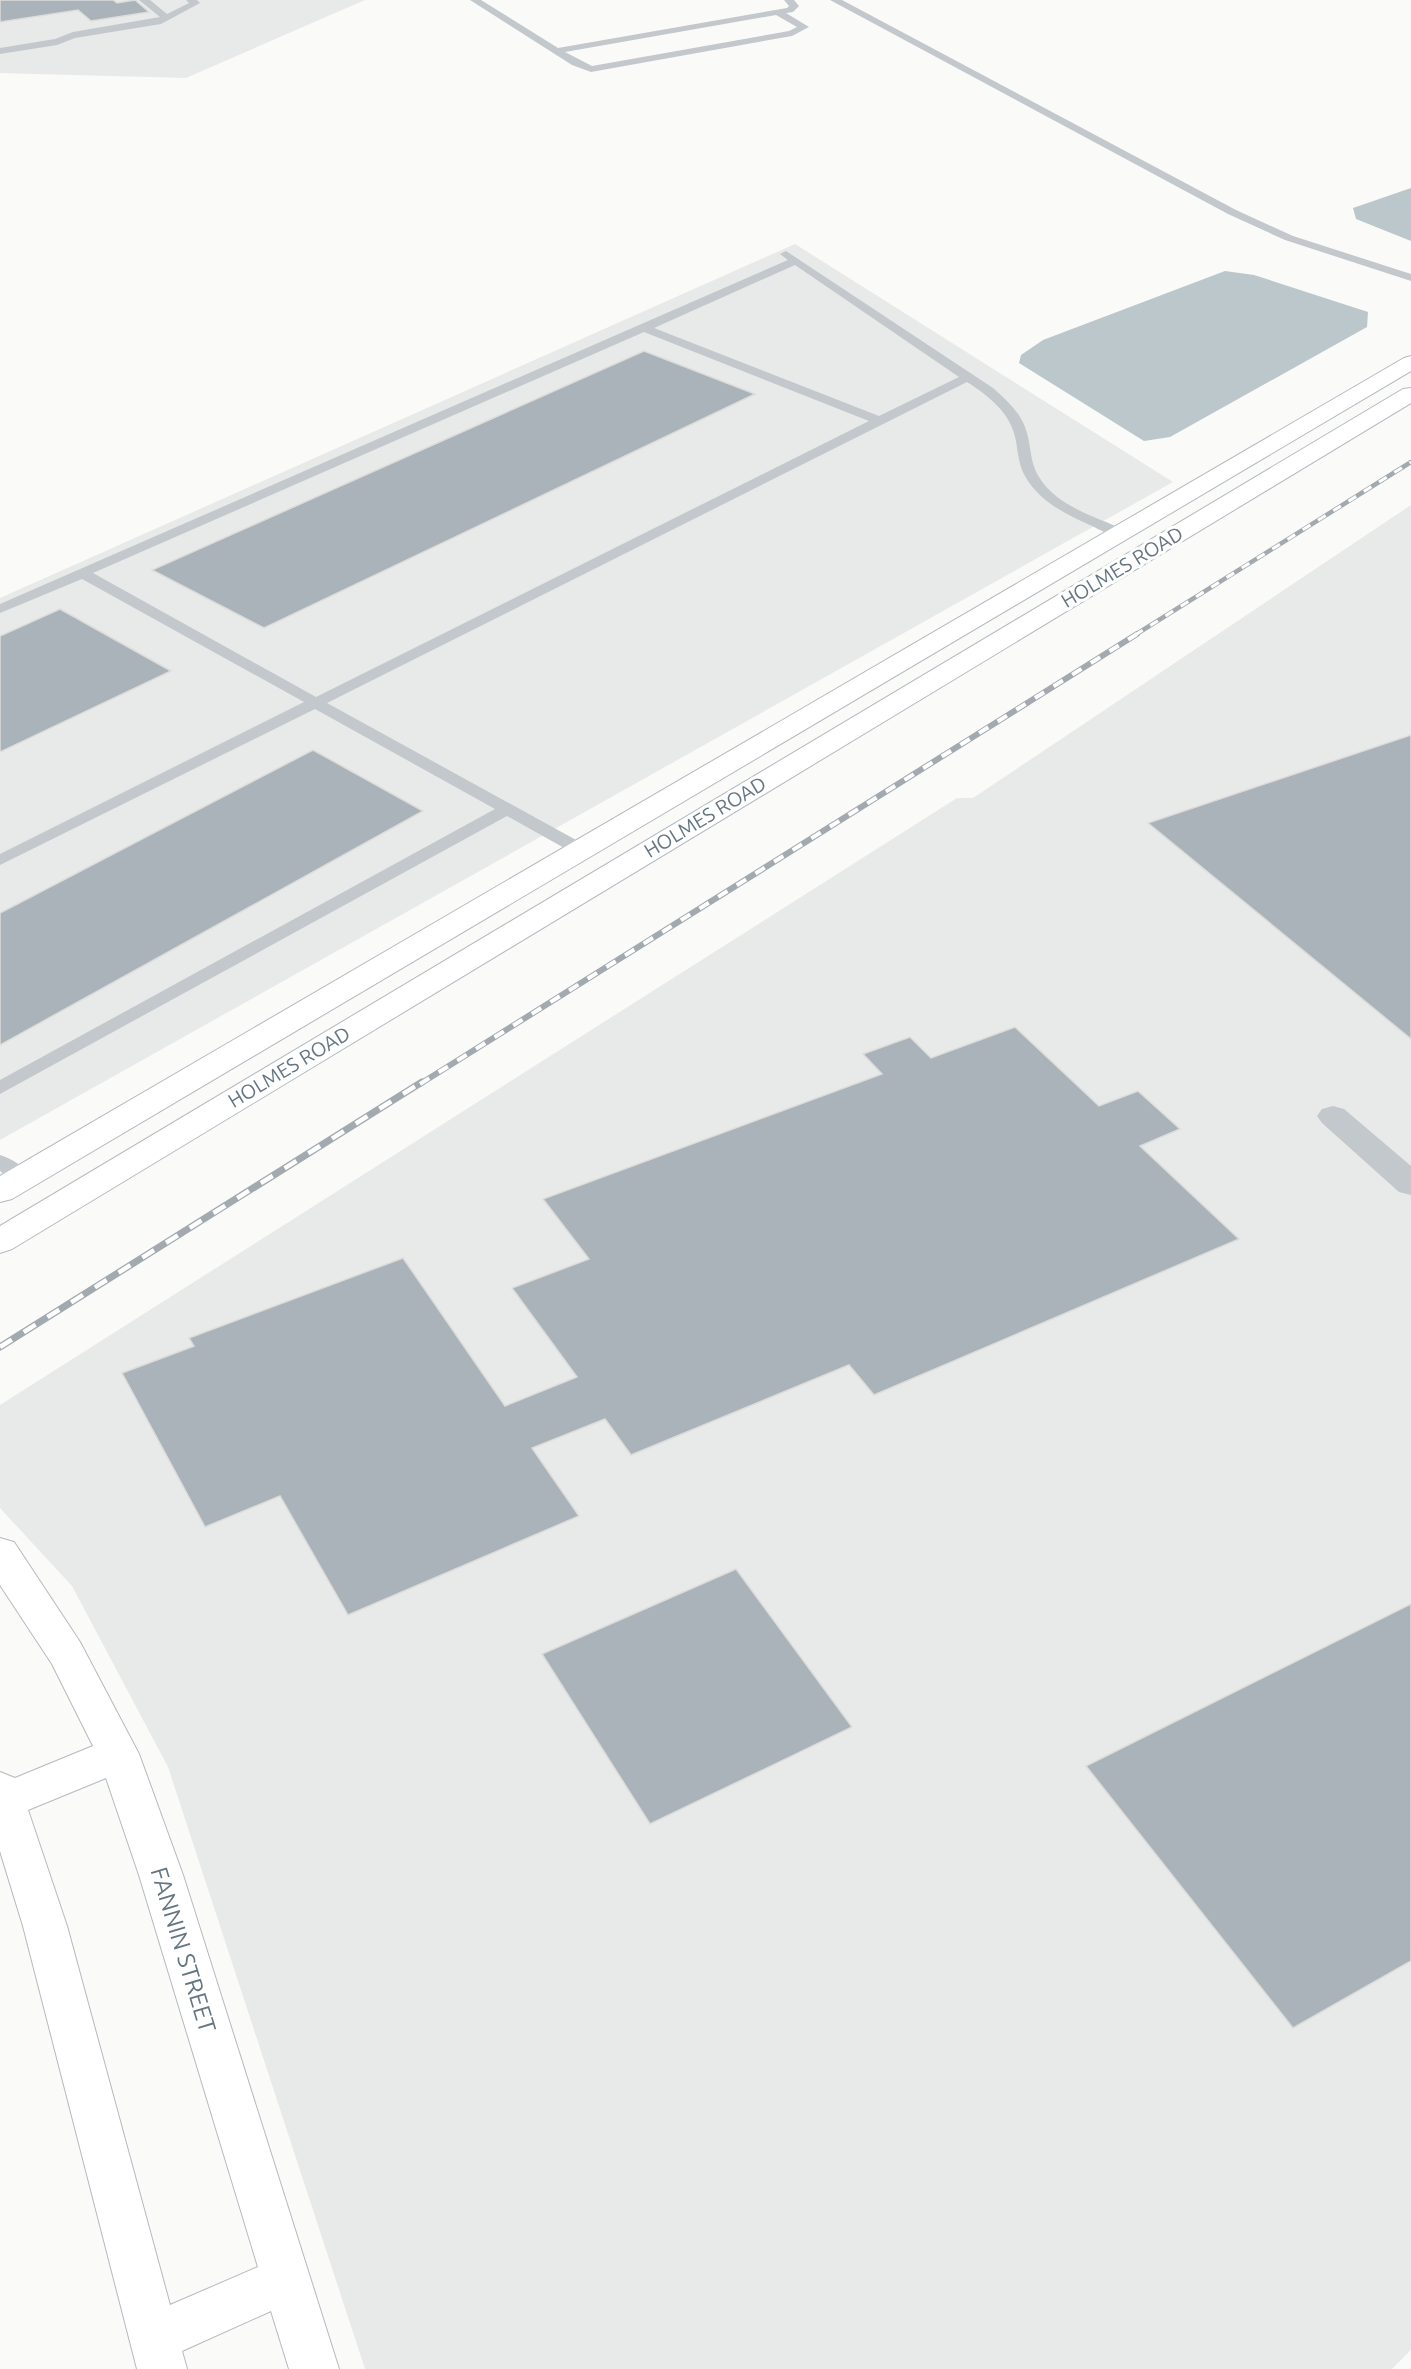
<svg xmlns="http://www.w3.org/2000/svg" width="1411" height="2369" font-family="Ubuntu,sans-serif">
  <rect width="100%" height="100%" fill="#fafaf8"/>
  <path fill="#e8e9e9" d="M0,0H365L186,78L0,73Z
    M795,244L1173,482L0,1140V598Z
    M1411,505V2350L1392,2369H365L168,1767L72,1586L0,1508V1405L957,798H973Z"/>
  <path fill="#bbc7cb" d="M1411,188V241L1356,219L1353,208Z
    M1225,271L1254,275L1368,312L1367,327L1170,437L1144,441L1019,363L1021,355L1043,340Z"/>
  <path fill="#aab3b9" stroke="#dcdcda" stroke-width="1.5" d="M0,0H113L117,3L135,0L149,12L91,21L78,10L0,22Z
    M644,351L755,394L264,628L152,570Z
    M60,609L171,671L0,752V636Z
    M1411,735V1039L1148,823Z
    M313,750L423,811L0,1045V913Z
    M1015,1027L1099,1106L1138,1091L1180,1129L1140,1146L1239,1239L874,1395L849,1365L631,1455L605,1419L532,1448L579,1516L348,1615L280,1496L205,1527L122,1373L194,1346L189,1338L403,1258L505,1406L577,1377L512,1288L589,1259L543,1199L882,1074L863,1054L910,1037L931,1058Z
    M736,1569L852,1727L650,1824L542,1654Z
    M1411,1604V1961L1293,2028L1086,1766Z"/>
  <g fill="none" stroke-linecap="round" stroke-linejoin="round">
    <defs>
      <path id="secondary" d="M1411,356V371L12,1199L0,1202V1176L1404,358Z
        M1411,388V403L12,1249L0,1253V1226L1403,389Z
        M0,1538L14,1542L80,1642L139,1754L183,1875L339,2369H289L271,2311L182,2351L187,2369H137L23,1926L0,1851V1772L15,1778L93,1746L52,1664L0,1585ZM106,1778L139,1875L258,2267L170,2305L67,1926L28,1810Z"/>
    </defs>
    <use href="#secondary" stroke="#b3babf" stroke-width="2"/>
    <path fill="#c3c8cc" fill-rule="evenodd" d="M139,0H150L167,14L189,3L186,0H197L200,3L161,24L75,38L57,45L0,54V48L55,39L73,32L160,17Z
      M470,0H481L558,48L787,8L789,6L784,0H794L799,6L793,12L786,13L809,27L792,36L591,72L572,65ZM776,15L797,27L789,31L592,66L565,52Z
      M830,0H842L1236,210L1293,236L1411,274V281L1285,240L1228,214Z
      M786,251L993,388C1009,402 1024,416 1028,437C1031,450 1031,465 1039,477C1056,506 1096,517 1125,530L1127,533L1125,536C1114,539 1101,530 1090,525C1065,514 1039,501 1025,476C1019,466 1018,453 1016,441C1011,413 990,397 967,382L327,703L587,846L589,850L587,854H575L507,816L0,1094V1080L495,809L315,709L0,865V854L304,702L82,579L0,613V604L788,260L780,254ZM795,265L959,377L879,416L654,328ZM644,332L869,421L316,697L93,573Z
      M0,1155C11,1158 27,1168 33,1178L30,1183C17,1186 10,1178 0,1171Z"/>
    <path fill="#c3c8cc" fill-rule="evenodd" d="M1333,1106L1344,1109L1411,1166V1195L1399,1192L1322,1123L1317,1116L1322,1109Z"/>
    <use href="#secondary" fill="#fff" fill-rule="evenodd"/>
    <defs>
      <path id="rail-far2" d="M1135,635L1411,462"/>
      <path id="rail-far1" d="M420,1084L1137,634"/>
      <path id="rail" d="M0,1347L422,1082"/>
    </defs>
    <use href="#rail-far2" stroke="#a2aab0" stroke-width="4.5"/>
    <use href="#rail-far1" stroke="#a2aab0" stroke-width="6"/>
    <use href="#rail" stroke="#a2aab0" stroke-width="7"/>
    <use href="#rail-far2" stroke="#fff" stroke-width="3" stroke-dasharray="9" stroke-linecap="butt"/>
    <use href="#rail-far1" stroke="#fff" stroke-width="4" stroke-dasharray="11" stroke-linecap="butt"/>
    <use href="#rail" stroke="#fff" stroke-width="4.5" stroke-dasharray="14" stroke-linecap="butt"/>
  </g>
  <g text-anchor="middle" stroke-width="6" stroke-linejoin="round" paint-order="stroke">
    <g font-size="20" fill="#657683" stroke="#fff">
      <text transform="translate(1122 567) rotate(-31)" y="7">HOLMES ROAD</text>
      <text transform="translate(705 817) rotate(-31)" y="7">HOLMES ROAD</text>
      <text transform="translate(289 1067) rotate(-31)" y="7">HOLMES ROAD</text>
    </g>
    <g font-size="24" fill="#657683" stroke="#fff">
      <text transform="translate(183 1950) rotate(73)" y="8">FANNIN STREET</text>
    </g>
  </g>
</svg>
